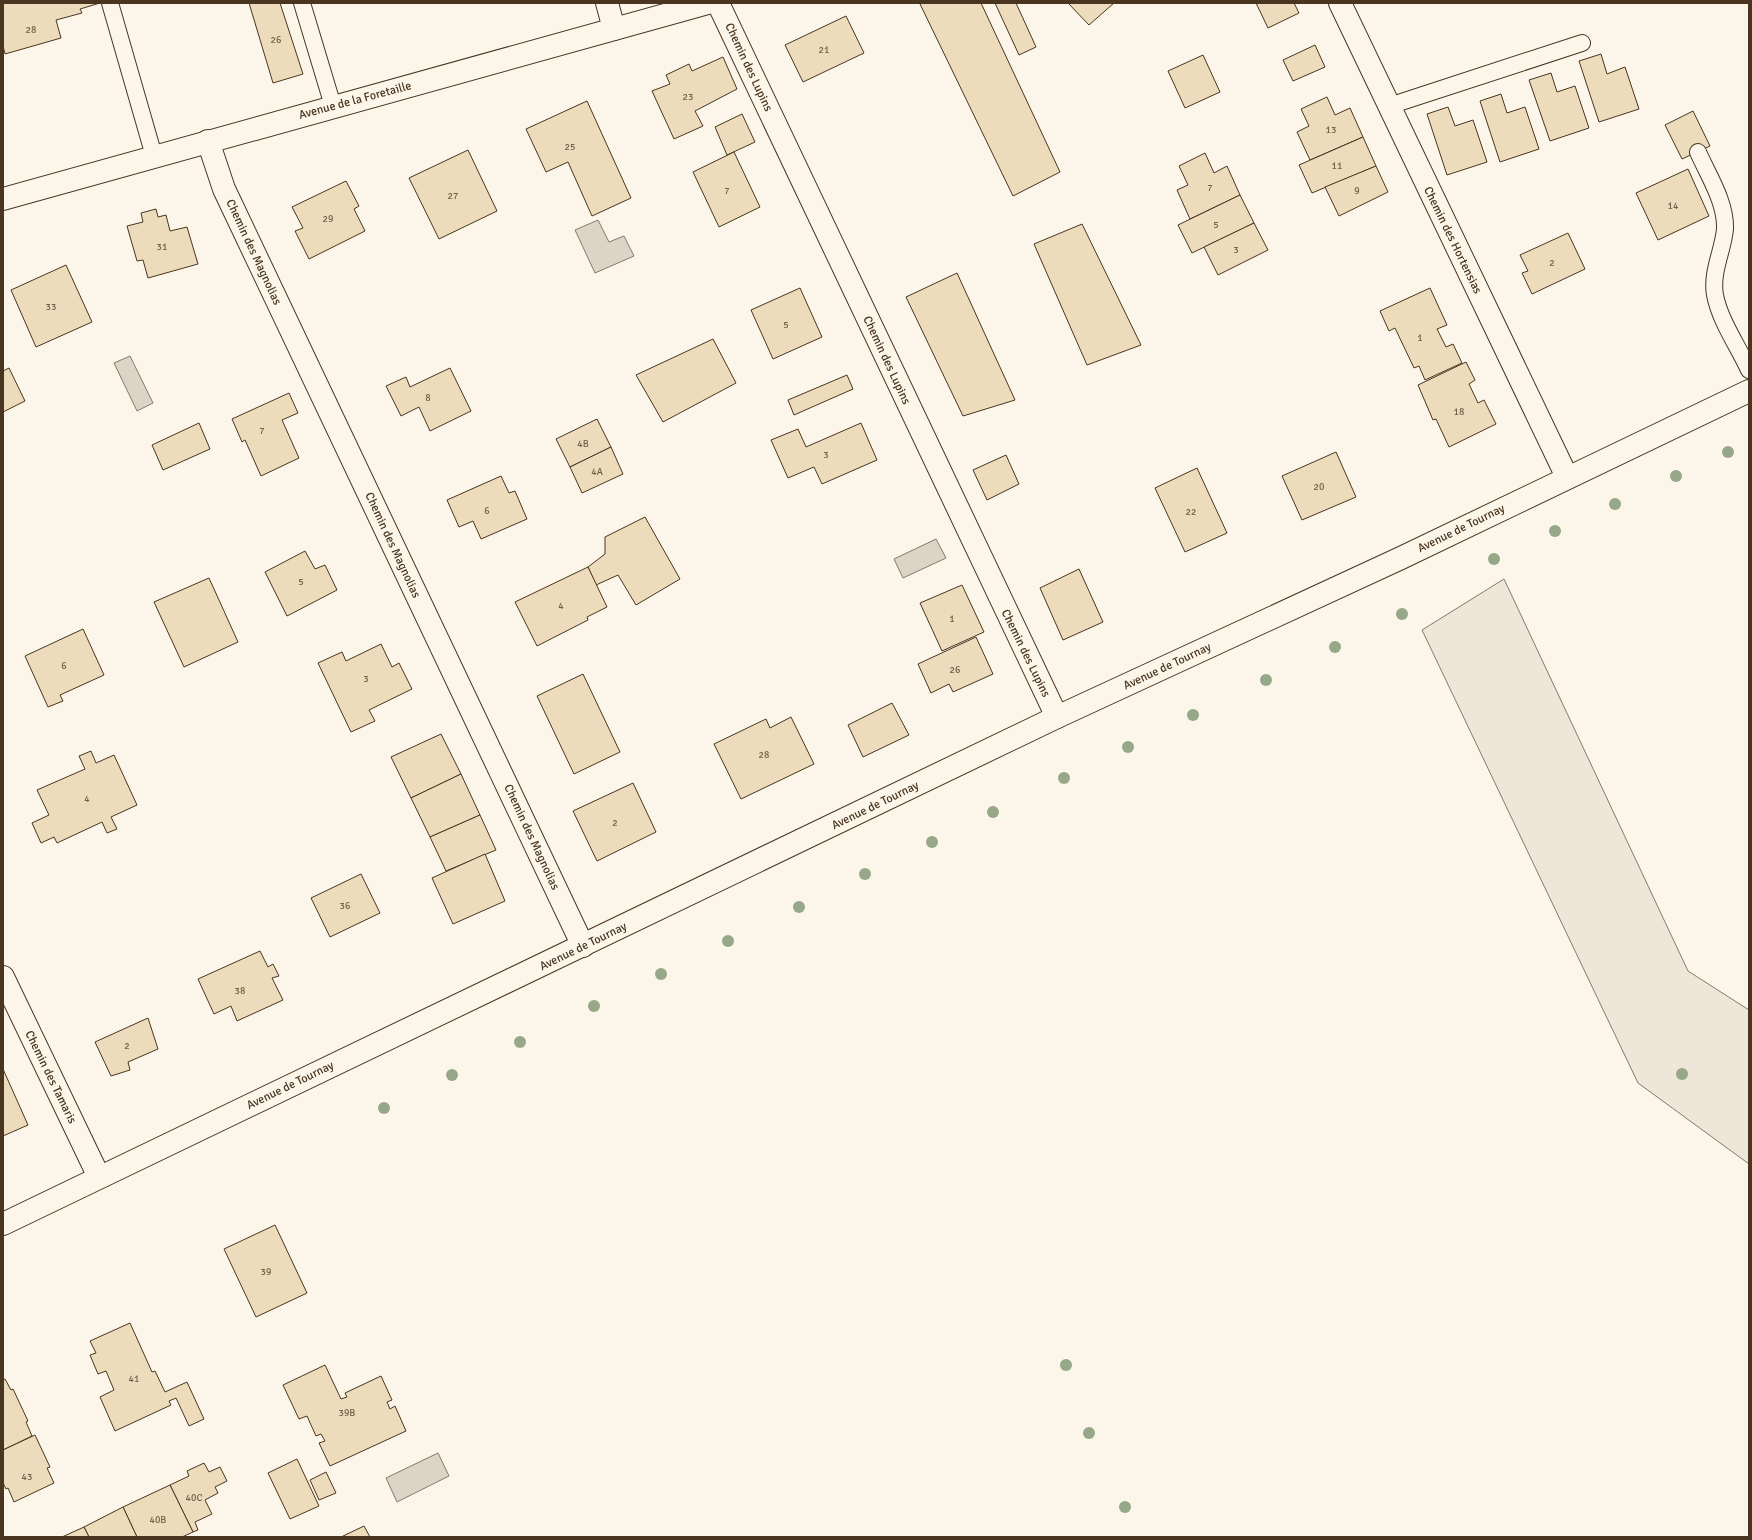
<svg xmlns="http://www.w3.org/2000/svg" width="1752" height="1540" font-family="Signika,sans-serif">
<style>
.green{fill:#ede6d9;stroke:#887966}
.water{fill:#dcd4c6;stroke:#887966}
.building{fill:#ecdcbc;stroke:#4a3520}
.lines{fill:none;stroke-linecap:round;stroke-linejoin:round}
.lane-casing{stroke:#4a3520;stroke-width:18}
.street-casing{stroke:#4a3520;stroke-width:24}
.secondary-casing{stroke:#4a3520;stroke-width:24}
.lane{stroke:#fbf6e9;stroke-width:16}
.street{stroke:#fbf6e9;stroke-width:22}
.secondary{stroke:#fbf6e9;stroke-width:22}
.tree{fill:#96a887}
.labels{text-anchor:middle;stroke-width:3;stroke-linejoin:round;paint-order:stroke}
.number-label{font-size:10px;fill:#725f47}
.street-label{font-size:12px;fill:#4a3520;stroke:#fbf6e9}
</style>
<rect width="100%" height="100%" fill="#fbf6e9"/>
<path class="green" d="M1504,579L1688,971L1749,1010V1164L1638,1083L1422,630Z"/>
<g class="water">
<path d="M598,220L609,242L624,236L634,256L595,273L575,230Z"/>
<path d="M130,356L153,403L137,411L114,363Z"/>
<path d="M936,539L946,558L903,578L894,559Z"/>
<path d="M438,1453L449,1476L397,1502L386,1478Z"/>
</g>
<g class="building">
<path d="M3,3H100L80,9L82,13L56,20L61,38L5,54L3,46Z"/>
<path d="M249,3H280L303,74L273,83Z"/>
<path d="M923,3H981L1060,172L1013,196L920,4Z"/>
<path d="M995,3H1016L1036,47L1019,55Z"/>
<path d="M1068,3H1114L1089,25Z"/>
<path d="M1256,3H1294L1299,13L1268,28Z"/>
<path d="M846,16L864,53L803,82L785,45Z"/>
<path d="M1315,45L1325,67L1293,81L1283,60Z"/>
<path d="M1601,54L1607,74L1625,67L1639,109L1599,122L1579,61Z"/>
<path d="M1203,55L1220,92L1185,108L1168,71Z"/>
<path d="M723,57L737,89L695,111L703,126L674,139L652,91L670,84L666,75L689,64L692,71Z"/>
<path d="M1551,73L1557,92L1575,86L1589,128L1550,141L1529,80Z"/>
<path d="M1501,94L1507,113L1525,107L1539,149L1500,162L1480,101Z"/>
<path d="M1327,97L1335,115L1350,108L1363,137L1310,160L1297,132L1309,126L1301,109Z"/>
<path d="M587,101L631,198L592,216L568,162L546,172L526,129Z"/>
<path d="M1448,107L1455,126L1473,120L1487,162L1447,175L1427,114Z"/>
<path d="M1693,111L1710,146L1682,159L1665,125Z"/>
<path d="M742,114L755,142L727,155L715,127Z"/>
<path d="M1363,137L1376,166L1312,193L1299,165Z"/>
<path d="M468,150L497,211L439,239L409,178Z"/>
<path d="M734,152L760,207L719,227L693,172Z"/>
<path d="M1205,153L1214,173L1227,166L1240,195L1190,219L1177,190L1188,185L1179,166Z"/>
<path d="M1376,166L1388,192L1339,216L1325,187Z"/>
<path d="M1688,169L1709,216L1658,240L1636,193Z"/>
<path d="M346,181L359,206L354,209L365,231L309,259L295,231L303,228L292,207Z"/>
<path d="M1240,195L1254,223L1192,253L1178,225Z"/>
<path d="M156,209L158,217L166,215L170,231L187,227L198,264L148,278L143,260L137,261L127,226L143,222L141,213Z"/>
<path d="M1254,223L1268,250L1218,275L1204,247Z"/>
<path d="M1082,224L1141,345L1087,365L1034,244Z"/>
<path d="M1568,233L1585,269L1532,294L1522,273L1528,271L1520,255Z"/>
<path d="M66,265L92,322L36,347L11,290Z"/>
<path d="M957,273L1015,400L963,416L906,297Z"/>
<path d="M800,288L822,337L773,359L751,310Z"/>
<path d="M1430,288L1447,325L1437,329L1446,347L1453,344L1462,363L1425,380L1419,366L1414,368L1395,328L1389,331L1380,311Z"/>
<path d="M713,339L736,383L663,422L636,375Z"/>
<path d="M1466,362L1475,380L1469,384L1478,403L1484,400L1496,424L1449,447L1436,419L1433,420L1418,385Z"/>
<path d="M9,368L25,401L3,412V371Z"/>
<path d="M450,368L471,411L430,431L419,407L401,416L386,386L406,377L410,387Z"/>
<path d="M847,375L853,389L794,415L788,400Z"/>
<path d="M289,393L298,413L282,420L299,458L261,476L245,440L242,442L232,419Z"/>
<path d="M597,419L611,447L570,467L556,439Z"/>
<path d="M199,423L210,449L163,470L152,445Z"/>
<path d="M861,423L877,460L822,484L814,467L788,478L771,440L798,429L806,447Z"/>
<path d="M611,447L623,474L582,493L570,467Z"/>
<path d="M1336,452L1356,497L1302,520L1282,476Z"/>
<path d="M1006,455L1019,484L987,500L973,470Z"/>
<path d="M1197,468L1227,533L1185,552L1155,488Z"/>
<path d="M501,476L509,493L515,491L527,519L481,539L473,521L459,527L447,500Z"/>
<path d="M645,517L680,579L636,605L618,575L596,585L588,567L605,554V537Z"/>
<path d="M305,551L315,569L325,565L337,590L287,616L265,572Z"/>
<path d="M588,567L607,607L587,617L588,620L537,646L515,602Z"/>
<path d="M1079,569L1103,622L1063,640L1040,588Z"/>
<path d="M209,578L238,642L184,667L154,602Z"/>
<path d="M962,585L984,632L942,651L920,603Z"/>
<path d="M83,629L104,675L60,695L63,701L48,707L25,656Z"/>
<path d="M976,637L993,674L953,692L949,684L931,693L918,664Z"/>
<path d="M381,644L392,667L399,663L412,689L369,710L375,721L351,732L318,663L342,652L346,661Z"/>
<path d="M583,674L620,752L574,774L537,696Z"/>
<path d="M892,703L909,735L863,757L848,725Z"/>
<path d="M791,717L814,764L741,799L714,744L766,719L770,728Z"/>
<path d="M441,734L461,774L411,798L391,757Z"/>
<path d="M91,751L96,763L114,755L137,805L111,817L117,829L107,833L102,822L57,843L54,837L41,843L32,823L49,815L37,790L85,769L79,756Z"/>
<path d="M461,774L480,815L430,837L411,798Z"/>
<path d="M633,783L656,832L597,861L573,811Z"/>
<path d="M480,815L496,850L446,871L430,837Z"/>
<path d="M485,854L505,901L453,924L432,878Z"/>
<path d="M361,874L380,913L330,937L311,898Z"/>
<path d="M260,951L268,967L273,964L279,976L272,978L283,1000L237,1021L231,1006L214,1014L198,979Z"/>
<path d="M148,1018L158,1049L128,1062L130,1070L111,1076L95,1042Z"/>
<path d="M3,1069L28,1125L3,1136Z"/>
<path d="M275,1225L307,1293L256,1317L224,1249Z"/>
<path d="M130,1323L152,1372L155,1371L165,1392L187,1382L204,1419L189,1426L176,1398L169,1401L171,1405L115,1431L100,1397L114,1390L106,1371L98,1374L90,1355L96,1353L90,1341Z"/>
<path d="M325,1365L341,1399L347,1397L345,1393L381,1376L392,1400L387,1402L390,1409L395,1406L406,1431L330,1466L319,1443L325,1441L321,1434L316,1436L307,1416L299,1419L283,1385Z"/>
<path d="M5,1379L11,1390L13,1389L28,1421L26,1422L32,1436L3,1450V1380Z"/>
<path d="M35,1435L50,1467L47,1468L54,1483L14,1502L8,1488L6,1489L3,1483V1450Z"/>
<path d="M297,1459L319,1506L290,1519L268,1473Z"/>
<path d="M204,1463L209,1472L220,1467L227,1481L215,1487L218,1493L205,1500L212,1514L195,1522L198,1530L193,1532L170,1485L189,1476L187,1471Z"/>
<path d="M326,1472L336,1493L319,1500L310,1480Z"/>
<path d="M170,1485L193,1532L182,1537H137L123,1507Z"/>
<path d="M123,1507L137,1537H89L84,1527Z"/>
<path d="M364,1526L370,1537H341Z"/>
<path d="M84,1527L89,1537H62Z"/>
</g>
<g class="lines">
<g class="lane-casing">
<g id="lane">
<path d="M110,3L154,156"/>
<path d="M302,3L333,106"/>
<path d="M1389,106L1582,43"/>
<path d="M1698,152C1708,175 1726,202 1725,229C1723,251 1711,272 1715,295C1720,321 1738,346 1749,370"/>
</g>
</g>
<g class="street-casing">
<g id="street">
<path d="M607,3L614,29"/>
<path d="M718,3L1057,717"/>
<path d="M1340,3L1567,477"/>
<path d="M208,141L224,189L583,946"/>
<path d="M3,977L99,1177"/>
<path d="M3,1224L1057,717L1401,558L1749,391"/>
</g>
</g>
<g class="secondary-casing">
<path id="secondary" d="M3,199L708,3"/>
</g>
<use href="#lane" class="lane"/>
<use href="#street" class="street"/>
<use href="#secondary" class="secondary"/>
</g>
<g class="tree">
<circle cx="1728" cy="452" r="6"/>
<circle cx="1676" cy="476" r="6"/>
<circle cx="1615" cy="504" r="6"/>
<circle cx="1555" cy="531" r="6"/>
<circle cx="1494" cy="559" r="6"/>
<circle cx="1402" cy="614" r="6"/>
<circle cx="1335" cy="647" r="6"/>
<circle cx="1266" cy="680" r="6"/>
<circle cx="1193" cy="715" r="6"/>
<circle cx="1128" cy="747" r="6"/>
<circle cx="1064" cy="778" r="6"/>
<circle cx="993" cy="812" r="6"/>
<circle cx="932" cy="842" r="6"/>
<circle cx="865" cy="874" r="6"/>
<circle cx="799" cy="907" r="6"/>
<circle cx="728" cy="941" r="6"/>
<circle cx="661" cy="974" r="6"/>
<circle cx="594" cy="1006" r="6"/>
<circle cx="520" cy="1042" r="6"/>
<circle cx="1682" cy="1074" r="6"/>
<circle cx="452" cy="1075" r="6"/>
<circle cx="384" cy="1108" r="6"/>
<circle cx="1066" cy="1365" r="6"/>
<circle cx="1089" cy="1433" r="6"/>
<circle cx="1125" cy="1507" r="6"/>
</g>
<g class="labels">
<g class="number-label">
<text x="31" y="33">28</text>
<text x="276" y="43">26</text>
<text x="824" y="53">21</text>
<text x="688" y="100">23</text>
<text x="1331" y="133">13</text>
<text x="570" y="150">25</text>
<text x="1337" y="169">11</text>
<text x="1210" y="191">7</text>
<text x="727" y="194">7</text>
<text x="1357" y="194">9</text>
<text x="453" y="199">27</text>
<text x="1673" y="209">14</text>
<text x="328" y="222">29</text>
<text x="1216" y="228">5</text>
<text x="162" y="250">31</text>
<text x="1236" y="253">3</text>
<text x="1552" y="266">2</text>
<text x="51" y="310">33</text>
<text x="786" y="328">5</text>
<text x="1420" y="341">1</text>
<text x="428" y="401">8</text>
<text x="1459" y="415">18</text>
<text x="262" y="434">7</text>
<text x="583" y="447">4B</text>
<text x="826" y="458">3</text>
<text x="597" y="475">4A</text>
<text x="1319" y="490">20</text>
<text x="487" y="514">6</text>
<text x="1191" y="515">22</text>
<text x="301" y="585">5</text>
<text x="561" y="609">4</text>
<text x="952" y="622">1</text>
<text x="64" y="669">6</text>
<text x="955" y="673">26</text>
<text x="366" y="682">3</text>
<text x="764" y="758">28</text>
<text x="87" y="802">4</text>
<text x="615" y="826">2</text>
<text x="345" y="909">36</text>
<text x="240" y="994">38</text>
<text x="127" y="1049">2</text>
<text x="266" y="1275">39</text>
<text x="134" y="1382">41</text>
<text x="347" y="1416">39B</text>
<text x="27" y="1480">43</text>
<text x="194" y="1501">40C</text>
<text x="158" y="1523">40B</text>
</g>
<g class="street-label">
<text transform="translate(749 67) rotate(65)" y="4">Chemin des Lupins</text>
<text transform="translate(355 100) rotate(-15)" y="4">Avenue de la Foretaille</text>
<text transform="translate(1453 240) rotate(64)" y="4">Chemin des Hortensias</text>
<text transform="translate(254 252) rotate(65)" y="4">Chemin des Magnolias</text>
<text transform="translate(887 360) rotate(65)" y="4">Chemin des Lupins</text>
<text transform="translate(1461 528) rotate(-26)" y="4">Avenue de Tournay</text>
<text transform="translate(393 545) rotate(65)" y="4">Chemin des Magnolias</text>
<text transform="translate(1026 653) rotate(64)" y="4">Chemin des Lupins</text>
<text transform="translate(1167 666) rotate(-25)" y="4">Avenue de Tournay</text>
<text transform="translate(875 805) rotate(-26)" y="4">Avenue de Tournay</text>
<text transform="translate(532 837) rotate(65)" y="4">Chemin des Magnolias</text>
<text transform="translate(583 946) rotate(-26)" y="4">Avenue de Tournay</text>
<text transform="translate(51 1077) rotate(64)" y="4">Chemin des Tamaris</text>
<text transform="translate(290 1085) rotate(-26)" y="4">Avenue de Tournay</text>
</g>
</g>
<rect width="1752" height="1540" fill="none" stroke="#4a3520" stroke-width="8"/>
</svg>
